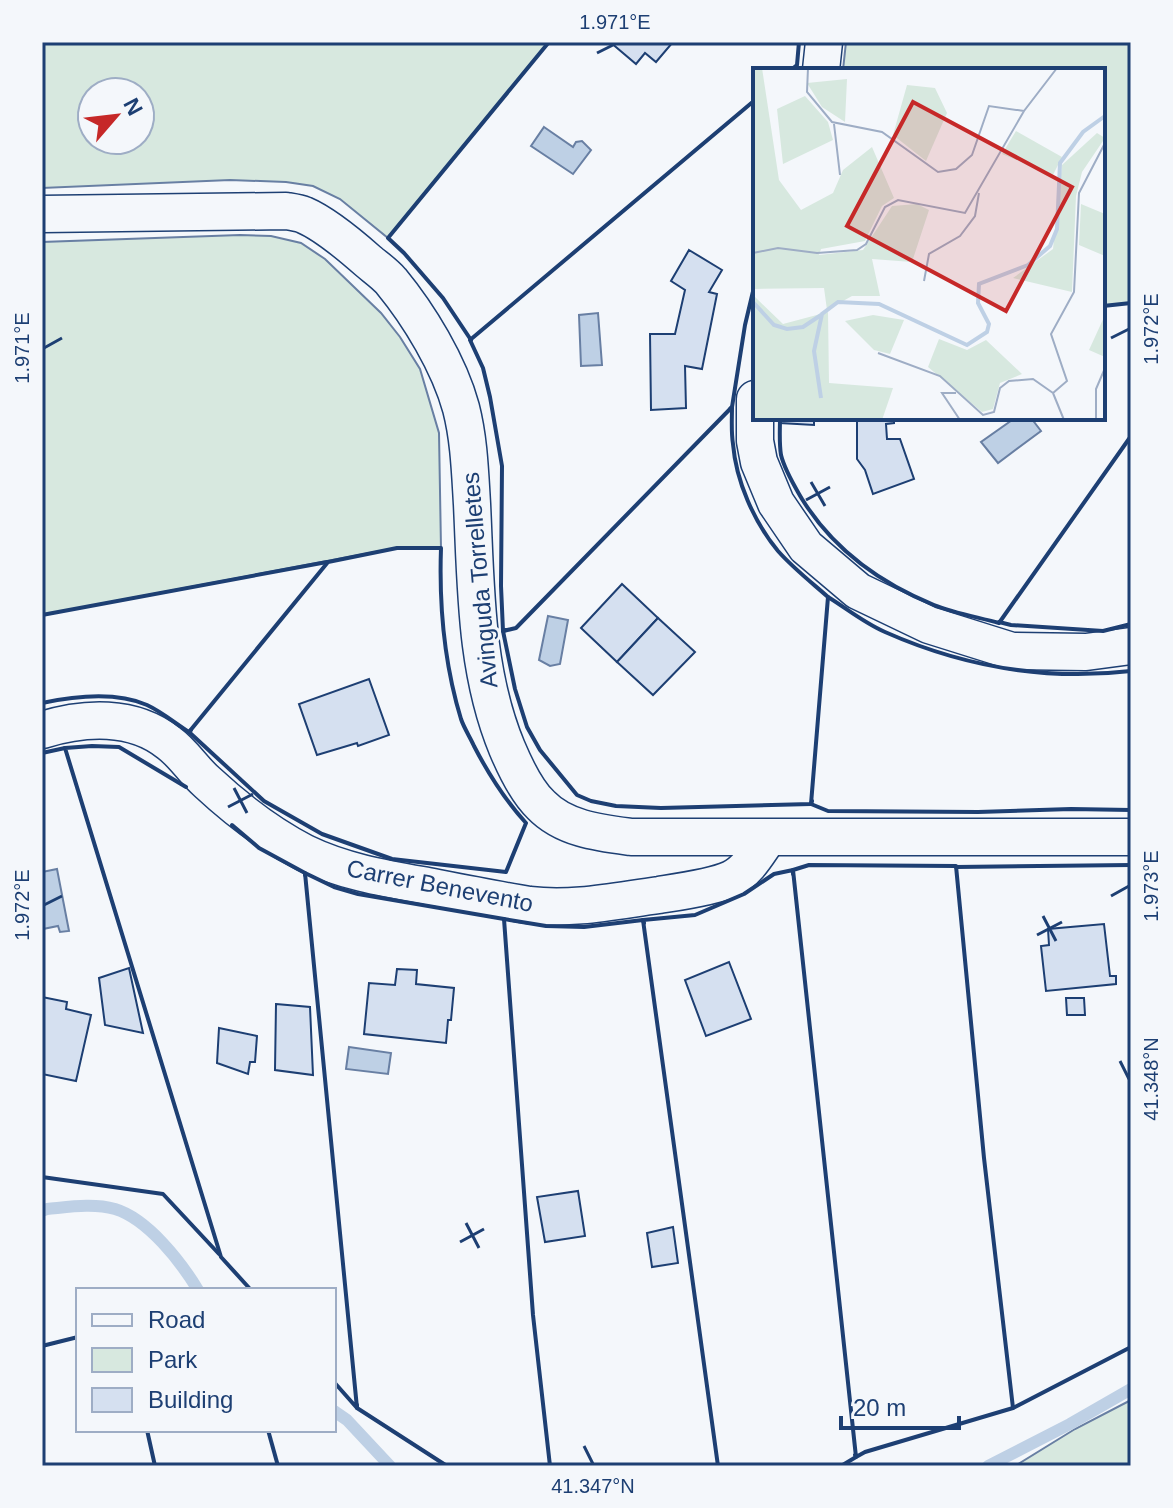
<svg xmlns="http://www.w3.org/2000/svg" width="1173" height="1508" font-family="Helvetica,sans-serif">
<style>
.green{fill:#d7e8df;stroke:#687fa3;stroke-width:2;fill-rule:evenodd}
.water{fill:#bed0e5;stroke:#687fa3;stroke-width:2}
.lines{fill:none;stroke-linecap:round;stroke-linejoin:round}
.stream{stroke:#bed0e5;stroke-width:12}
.building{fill:#d5e0f0;stroke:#1d3f73;stroke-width:2}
.street-casing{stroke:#1d3f73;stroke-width:39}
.street{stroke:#f4f7fb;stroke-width:36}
.wall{stroke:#1d3f73;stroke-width:4}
.ticks{fill:none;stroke:#1d3f73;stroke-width:3}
.labels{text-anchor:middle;stroke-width:6;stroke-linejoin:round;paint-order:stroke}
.street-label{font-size:24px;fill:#1d3f73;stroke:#f4f7fb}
.inset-river{fill:none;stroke:#bed0e5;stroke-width:4}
.inset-road{fill:none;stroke:#9eadc5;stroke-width:2}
.view{fill:#c62828;fill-opacity:0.15;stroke:#c62828;stroke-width:4}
.inset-edge{fill:none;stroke:#1d3f73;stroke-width:4}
.neatline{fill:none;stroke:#1d3f73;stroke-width:3}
.ticks-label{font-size:20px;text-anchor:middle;fill:#1d3f73}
</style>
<rect width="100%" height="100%" fill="#f4f7fb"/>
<g class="green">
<path d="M42,42H549L388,238L340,199L313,186L286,182L230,180L42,188ZM140,92V140H92V92Z"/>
<path d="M846,42H1131V303L1103,306V70H843Z"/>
<path d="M240,235L271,236L301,243L325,259L381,313L400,337L420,369L439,433L441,548H396L42,615V242Z"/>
<path d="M1131,1400V1466H1015L1075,1429Z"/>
</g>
<g class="water">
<path d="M544,127L573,147L576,142L582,141L591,150L573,174L531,146Z"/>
<path d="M598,313L602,365L581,366L579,315Z"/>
<path d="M1015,418H1031L1041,431L998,463L981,442Z"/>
<path d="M548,616L568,620L560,664L550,666L539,660Z"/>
<path d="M57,869L69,931L60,932L58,926L43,929L42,922V872Z"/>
<path d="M349,1047L391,1053L388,1074L346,1069Z"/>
</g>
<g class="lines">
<g class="stream">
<path d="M42,1211L47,1209C69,1207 93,1203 115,1209C148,1219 181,1262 198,1290"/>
<path d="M334,1411L347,1420L390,1466"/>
<path d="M988,1466L1070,1424L1131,1389"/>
</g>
</g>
<g class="building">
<path d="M610,42H673L656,62L645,53L636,64Z"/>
<path d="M689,250L722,270L709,292L717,294L702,369L685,366L686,408L651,410L650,334H675L685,290L671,281Z"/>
<path d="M780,418H814V425L780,423Z"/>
<path d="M857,418H894V423L886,424L887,439H900L914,479L873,494L865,470L857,459Z"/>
<path d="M622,584L658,618L617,662L581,628Z"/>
<path d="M658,618L695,652L653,695L617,662Z"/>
<path d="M369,679L389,735L358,746L357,743L317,755L299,704Z"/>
<path d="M1104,924L1110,976H1116V984L1046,991L1041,946L1049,945L1048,929Z"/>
<path d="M729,962L751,1019L706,1036L685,980Z"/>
<path d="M129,968L143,1033L105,1025L99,978Z"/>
<path d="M397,969L417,970L416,984L454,988L451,1020H448L446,1043L364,1034L369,983L395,985Z"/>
<path d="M42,997L67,1002L66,1009L91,1015L76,1081L42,1074Z"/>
<path d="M1066,998H1084L1085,1015H1067Z"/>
<path d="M276,1004L310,1007L313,1075L275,1070Z"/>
<path d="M219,1028L257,1036L255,1062H250L248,1074L217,1063Z"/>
<path d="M578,1191L585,1236L545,1242L537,1197Z"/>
<path d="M673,1227L678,1263L652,1267L647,1233Z"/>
</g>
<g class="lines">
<g class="street-casing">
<g id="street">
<path d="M821,70L824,42"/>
<path d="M42,214L286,211C292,212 299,213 304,215C325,224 351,246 368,261C375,267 384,273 391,281C419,315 449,364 461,408C469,439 470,471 472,504C476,586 475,671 507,748C515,767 526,791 541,805C564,829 600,833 631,837H1131"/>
<path d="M755,399V441L759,462L776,503L806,547L858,591L929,625L1012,651L1086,652L1131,646"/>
<path d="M42,730C84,717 133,714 169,743C184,754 193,770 207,782C236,809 270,835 305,853C342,871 382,878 422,885C458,892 493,899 529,905C575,910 614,901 659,895C678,892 714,887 731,879C748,871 758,852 768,838"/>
</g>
</g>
<use href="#street" class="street"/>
<g class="wall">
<path d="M791,70L797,65L799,42"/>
<path d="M1103,306L1131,303"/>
<path d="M471,340L443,298L404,253L388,238L549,42"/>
<path d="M732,407C732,419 731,432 733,444C736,481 754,522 778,551C793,568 811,582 828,597L811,804L661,808L616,806L591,801L577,795L540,750L527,727L515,689L503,631L516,628Z"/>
<path d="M730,409L732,407L745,325L755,283"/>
<path d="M780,418C780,430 779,443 781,455C785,471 794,485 802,499C833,549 880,583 934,605C954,613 977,617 999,623L1131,436"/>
<path d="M397,548H441C439,605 444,663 461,719C464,728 470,737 474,746C489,775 504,799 526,823L506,872L392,859L322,834L264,801L189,732L328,562Z"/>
<path d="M828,597C846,608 864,623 885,632C964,667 1045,681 1131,671"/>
<path d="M42,615L327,562"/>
<path d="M999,622L1011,625L1103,631L1131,624"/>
<path d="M506,630L503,631L501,586L502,466L490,397L483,368L470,340L755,100"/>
<path d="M42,703C75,696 115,691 147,705C162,712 175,723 189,732L191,730"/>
<path d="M42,753L65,748"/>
<path d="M186,787L119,747L92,746L65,748L221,1257L251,1290"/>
<path d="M812,801L811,804L828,811L978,812L1071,809L1131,810"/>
<path d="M232,825L259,848L305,873L357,1408L334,1382"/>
<path d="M809,865L956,866L984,1158L1013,1408L865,1452L856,1457L793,870Z"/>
<path d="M956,867L1131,865"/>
<path d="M305,875V873L334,887L358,894L504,919L533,1315L550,1466"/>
<path d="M504,919L546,926L584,927L643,920L644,923"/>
<path d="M42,1177L163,1194L219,1254"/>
<path d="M42,1346L78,1337"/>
<path d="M357,1405V1408L447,1466"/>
<path d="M1013,1408L1131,1347"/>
<path d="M147,1430L155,1466"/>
<path d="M268,1430L278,1466"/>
<path d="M718,1466L643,920L695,915L744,894L774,874L793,870V874"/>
<path d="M841,1466L856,1457L855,1455"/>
</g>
</g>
<path class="ticks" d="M597,53L615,44M1111,338L1129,329M44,348L62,338M811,482L825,506M806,500L830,487M234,788L247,813M228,807L253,794M1111,896L1129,886M44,905L62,896M1043,916L1056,941M1037,935L1062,922M1120,1061L1129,1079M466,1223L479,1248M460,1242L484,1229M584,1446L593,1464"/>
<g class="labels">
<g class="street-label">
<text transform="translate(480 580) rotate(-95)" y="8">Avinguda Torrelletes</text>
<text transform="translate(440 886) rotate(11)" y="8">Carrer Benevento</text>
</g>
</g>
<g transform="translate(753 68)">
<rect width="352" height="352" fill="#f4f7fb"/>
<path d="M0,0H9L26,112L48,142L80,125L90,102L119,79L141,130L129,138L112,173L68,181L66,187L110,182L139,138L164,136L176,142L159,194L119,191L127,228H99L74,242L71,220L0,221ZM94,11L92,54L69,39L54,15ZM154,17L182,20L194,45L173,93L140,67ZM52,28L75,54L80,72L30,96L24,41ZM263,63L309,89L300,107L249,86ZM344,65L352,70L329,104L323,128L319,224L260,210L300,181L309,97ZM328,136L352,146V188L326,177ZM0,227L30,256L75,244L76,315L140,320L129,352H0ZM120,247L151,252L137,286L121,282L92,253ZM352,247V289L336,282ZM186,271L214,282L233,272L269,306L247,315L240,341L229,344L175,299Z" fill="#d7e8df"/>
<path class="inset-river" d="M0,234L21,257L34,261L50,259L68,247M68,330L61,283L69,246L85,234L126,236L214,277L234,264L236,256L225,235L226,216L275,197L297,178L304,161L307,95L330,64L352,48"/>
<path class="inset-road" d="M55,0L54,24L79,54L129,64L185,104L203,101L219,87L236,38L271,43M81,56L87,107M0,185L25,180L64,185L104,182L113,176L132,139L145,132L212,145L271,43L304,0M171,213L176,186L207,168L222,148L226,125M125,285L187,308L230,347L241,344L247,320L256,313L280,311L300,325M203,325H189L207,352M300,325L314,313L298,266L321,224L326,125L352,75M300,325L311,352M343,352V321L352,300"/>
<path class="view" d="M160,34L319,119L253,243L94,158Z"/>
<rect width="352" height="352" class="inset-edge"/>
</g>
<rect width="1173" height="1508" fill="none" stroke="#f4f7fb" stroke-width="88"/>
<rect x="76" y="1288" width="260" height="144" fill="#f4f7fb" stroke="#9eadc5" stroke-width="2"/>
<rect x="92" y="1314" width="40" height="12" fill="#f4f7fb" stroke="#9eadc5" stroke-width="2"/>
<text x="148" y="1328" font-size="24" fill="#1d3f73">Road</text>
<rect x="92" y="1348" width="40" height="24" fill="#d7e8df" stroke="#9eadc5" stroke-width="2"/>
<text x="148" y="1368" font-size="24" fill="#1d3f73">Park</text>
<rect x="92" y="1388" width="40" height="24" fill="#d5e0f0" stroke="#9eadc5" stroke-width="2"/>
<text x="148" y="1408" font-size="24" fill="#1d3f73">Building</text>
<g transform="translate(116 116) rotate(62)"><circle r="38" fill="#f4f7fb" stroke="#9eadc5" stroke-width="2"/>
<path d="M0-6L14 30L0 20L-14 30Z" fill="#c62828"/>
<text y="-12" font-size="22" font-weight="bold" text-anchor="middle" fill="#1d3f73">N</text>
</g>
<path d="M841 1416v12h118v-12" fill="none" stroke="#1d3f73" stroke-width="4"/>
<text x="853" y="1416" font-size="24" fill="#1d3f73" stroke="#f4f7fb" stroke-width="6" paint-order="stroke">20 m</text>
<rect x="44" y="44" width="1085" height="1420" class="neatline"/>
<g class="ticks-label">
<text x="615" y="29">1.971°E</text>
<text transform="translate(1151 329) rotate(-90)" y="7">1.972°E</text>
<text transform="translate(22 348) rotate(-90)" y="7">1.971°E</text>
<text transform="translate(1151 886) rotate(-90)" y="7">1.973°E</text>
<text transform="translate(22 905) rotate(-90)" y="7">1.972°E</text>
<text transform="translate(1151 1079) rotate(-90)" y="7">41.348°N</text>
<text x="593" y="1493">41.347°N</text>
</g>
</svg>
